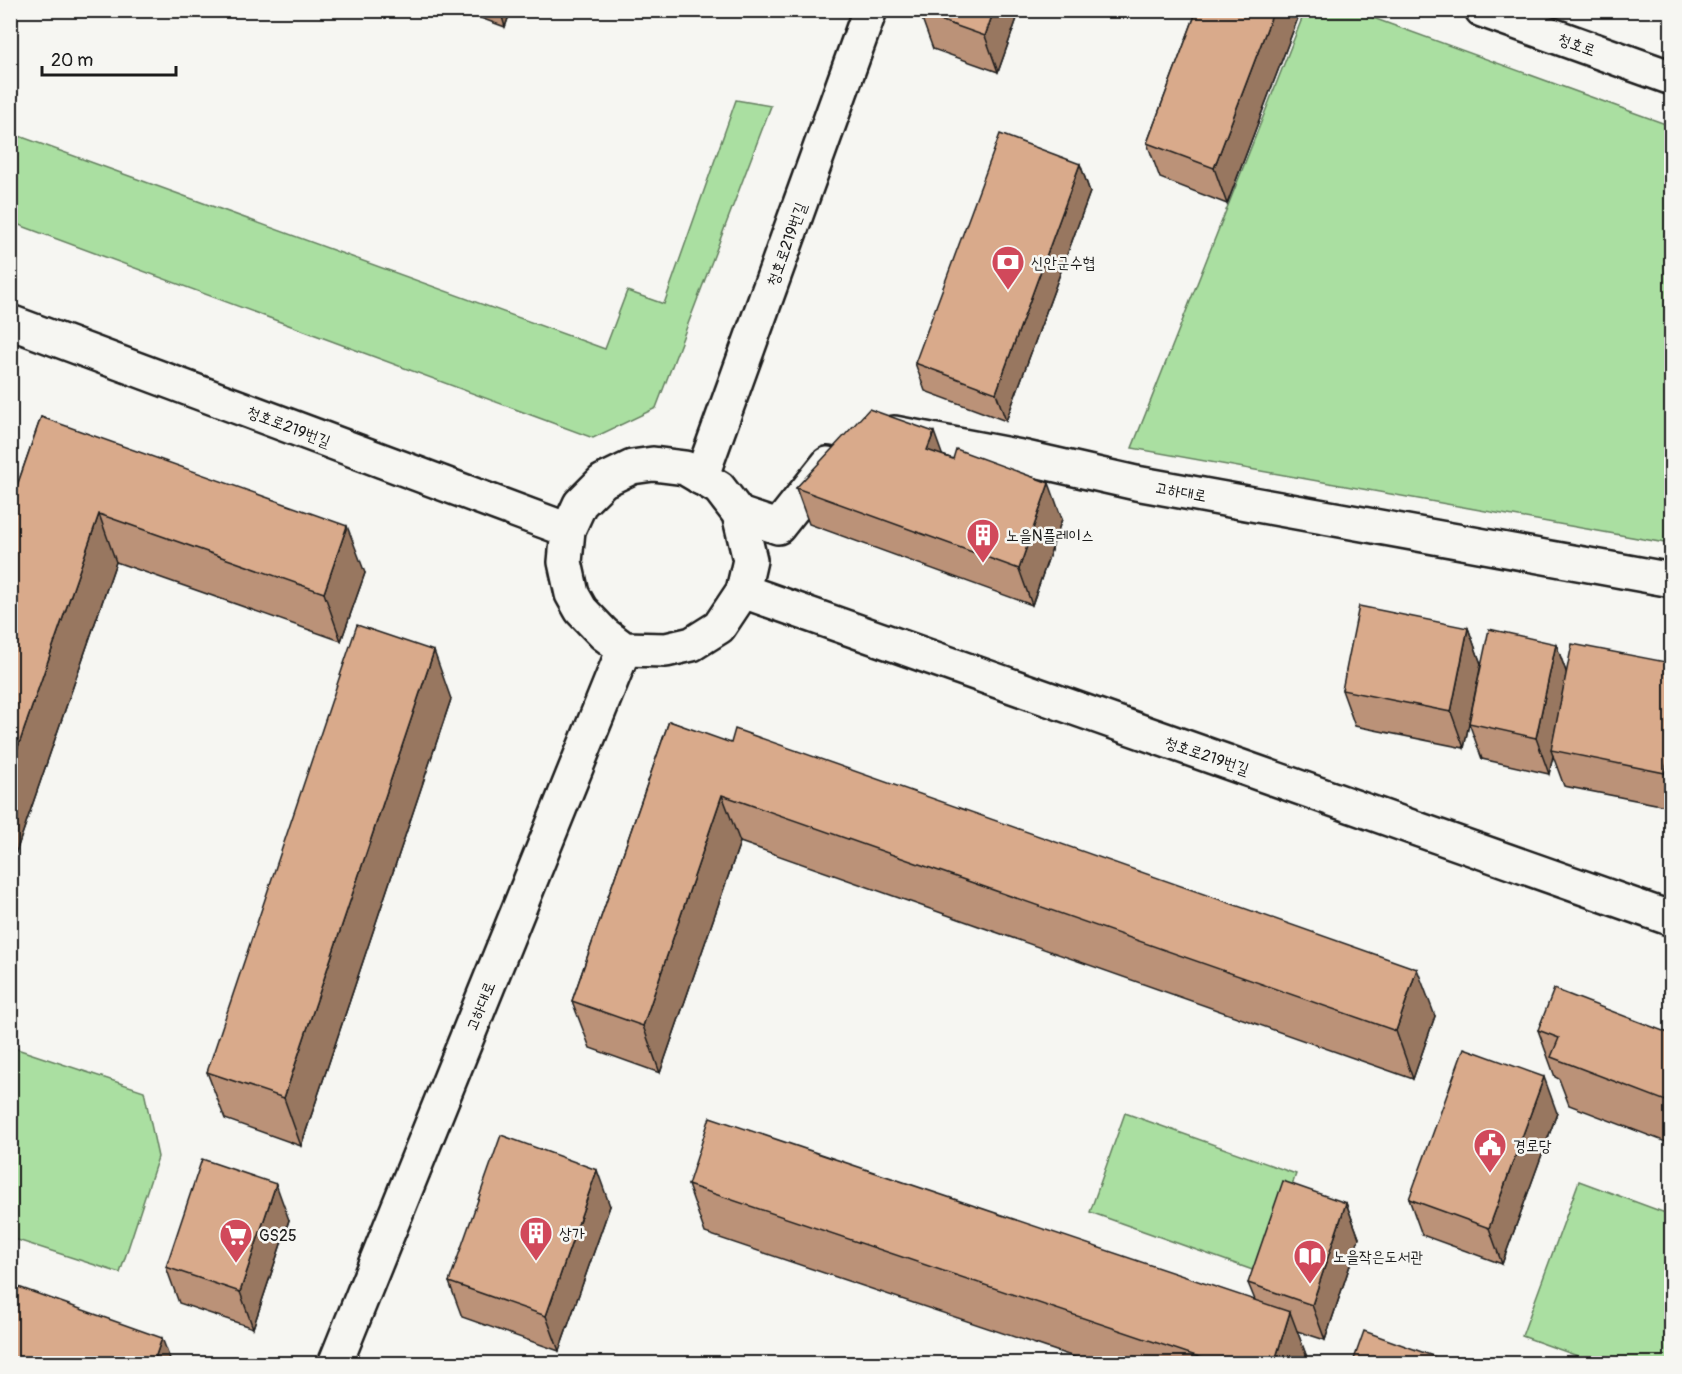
<svg xmlns="http://www.w3.org/2000/svg" width="1682" height="1374" font-family="Pangolin,'Poor Story',sans-serif">
<style>
.green{fill:#aadfa1;stroke:#637e5e;stroke-width:1.5}
.lines{fill:none;stroke-linecap:round;stroke-linejoin:round}
.minor-casing{stroke:#1c1c1c;stroke-width:38}
.minor{stroke:#f6f6f2;stroke-width:33}
.wall{fill:#bb9278;stroke:#1c1c1c;stroke-width:1.5}
.shaded-wall{fill:#987761;stroke:#1c1c1c;stroke-width:1.5}
.building{fill:#d9aa8b;stroke:#1c1c1c;stroke-width:1.5}
.labels{text-anchor:middle;stroke-width:5;stroke-linejoin:round;paint-order:stroke}
.street-label{font-size:16px;fill:#1c1c1c;stroke:#f6f6f2}
.poi-label{font-size:16px;fill:#1c1c1c;stroke:#f6f6f2;text-anchor:start}
</style>
<rect width="100%" height="100%" fill="#f6f6f2"/>
<filter id="ink" filterUnits="userSpaceOnUse"><feTurbulence type="fractalNoise" baseFrequency=".0167" numOctaves="2"/><feDisplacementMap in="SourceGraphic" scale="12" xChannelSelector="R" yChannelSelector="G"/><feConvolveMatrix kernelMatrix="1 2 1 2 8 2 1 2 1" color-interpolation-filters="sRGB"/></filter>
<g filter="url(#ink)">
<g class="green">
<path d="M1305,11H1354L1671,126V544L1132,448Z"/>
<path d="M736,100L771,106L656,408L593,438L11,222V133L605,349L627,291L664,304Z"/>
<path d="M11,1047L144,1091L158,1157L120,1273L11,1238Z"/>
<path d="M1125,1113L1296,1174L1261,1273L1090,1212Z"/>
<path d="M1579,1181L1671,1215V1363H1597L1522,1336Z"/>
</g>
<g class="lines">
<g class="minor-casing">
<g id="minor">
<path d="M1482,10L1672,78"/>
<path d="M10,322L568,530"/>
<path d="M894,433L1026,458L1136,483L1672,580"/>
<path d="M653,464L685,468L719,488L739,514L750,560L743,591L719,627L692,644L666,650L624,649L604,634L581,610L572,594L565,562L568,530L580,504L603,481L632,467Z"/>
<path d="M701,478L870,10"/>
<path d="M739,514L778,527L828,464"/>
<path d="M743,591L1672,919"/>
<path d="M335,1364L624,649"/>
</g>
</g>
<use href="#minor" class="minor"/>
</g>
<g class="wall">
<path d="M459,10H511L505,27Z"/>
<path d="M1020,10L998,72L933,49L920,13Z"/>
<path d="M1197,10H1301L1227,204L1160,178L1147,143Z"/>
<path d="M1080,164L1090,192L1006,421L925,391L915,363Z"/>
<path d="M41,417L365,573L341,641L116,562L15,855L10,853V506Z"/>
<path d="M942,455L953,459L1062,519L1032,605L809,524L796,488Z"/>
<path d="M1468,628L1481,664L1464,748L1355,726L1342,690Z"/>
<path d="M1556,644L1566,672L1671,663V807L1564,786L1553,756L1549,774L1482,759L1469,723Z"/>
<path d="M451,699L301,1146L225,1119L207,1072Z"/>
<path d="M669,721L1435,1016L1413,1079L740,842L660,1073L590,1048L572,1001Z"/>
<path d="M1538,1030L1671,1034V1144L1569,1105L1559,1079L1555,1077Z"/>
<path d="M1557,1113L1502,1264L1422,1235L1409,1199Z"/>
<path d="M688,1185L1255,1300L1248,1283L1346,1203L1359,1238L1325,1340L1297,1331L1308,1360L1306,1364H1095L705,1233Z"/>
<path d="M610,1206L559,1351L462,1317L449,1282Z"/>
<path d="M289,1220L253,1328L179,1303L166,1267Z"/>
</g>
<g class="shaded-wall">
<path d="M500,10H511L505,27Z"/>
<path d="M994,10H1020L998,72L985,36Z"/>
<path d="M1274,10H1301L1227,204L1214,168Z"/>
<path d="M1080,164L1090,192L1006,421L996,393Z"/>
<path d="M934,432L947,468L927,450Z"/>
<path d="M1049,483L1062,519L1032,605L1019,569Z"/>
<path d="M99,514L116,562L15,855L10,842V770Z"/>
<path d="M347,526L365,573L341,641L324,593Z"/>
<path d="M1468,628L1481,664L1464,748L1451,712Z"/>
<path d="M1556,644L1569,680L1551,750L1553,756L1549,774L1536,738Z"/>
<path d="M434,651L451,699L301,1146L284,1098Z"/>
<path d="M1671,740V790L1665,773Z"/>
<path d="M722,795L740,842L660,1073L643,1026Z"/>
<path d="M1417,969L1435,1016L1413,1079L1396,1031Z"/>
<path d="M1544,1077L1557,1113L1502,1264L1489,1228Z"/>
<path d="M597,1170L610,1206L559,1351L546,1316Z"/>
<path d="M276,1184L289,1220L253,1328L240,1292Z"/>
<path d="M1346,1203L1359,1238L1325,1340L1312,1305Z"/>
<path d="M1290,1312L1308,1360L1306,1364H1274Z"/>
<path d="M162,1338L172,1364H153Z"/>
</g>
<g class="building">
<path d="M921,10H994L985,36L920,13Z"/>
<path d="M1197,10H1274L1214,168L1147,143Z"/>
<path d="M1000,134L1080,164L996,393L915,363Z"/>
<path d="M869,409L934,432L927,450L953,459L956,449L1049,483L1019,569L796,488Z"/>
<path d="M41,417L347,526L324,593L99,514L10,770V506Z"/>
<path d="M1359,606L1468,628L1451,712L1342,690Z"/>
<path d="M357,625L434,651L284,1098L207,1072Z"/>
<path d="M1489,629L1556,644L1536,738L1469,723Z"/>
<path d="M1572,644L1671,663V740L1665,773L1551,750Z"/>
<path d="M669,721L731,743L735,729L1417,969L1396,1031L722,795L643,1026L572,1001Z"/>
<path d="M1554,989L1671,1034V1103L1551,1057L1559,1038L1538,1030Z"/>
<path d="M1464,1048L1544,1077L1489,1228L1409,1199Z"/>
<path d="M710,1117L1290,1312L1274,1364H1204L1205,1359L688,1185Z"/>
<path d="M501,1135L597,1170L546,1316L449,1282Z"/>
<path d="M202,1159L276,1184L240,1292L166,1267Z"/>
<path d="M1283,1181L1346,1203L1312,1305L1248,1283Z"/>
<path d="M10,1284L162,1338L153,1364H10Z"/>
<path d="M1364,1331L1455,1364H1358L1353,1362Z"/>
</g>
</g>
<defs>
<g id="bank-pin" transform="scale(1.725)"><path d="M0 17L-7.5 6A9.5 9.5 0 1 1 7.5 6Z" fill="#d1495b" stroke="#f6f6f2"/><path d="M-6-4H6V4H-6ZM0-2.3a2.3 2.3 0 1 0 0 4.6a2.3 2.3 0 1 0 0-4.6Z" fill="#fff"/></g>
<g id="building-pin" transform="scale(1.725)"><path d="M0 17L-7.5 6A9.5 9.5 0 1 1 7.5 6Z" fill="#d1495b" stroke="#f6f6f2"/><path d="M-4-6H4V6H1V3H-1V6H-4ZM-2.5-4.3h1.7v1.8h-1.7ZM.8-4.3h1.7v1.8H.8ZM-2.5-1h1.7V.8h-1.7ZM.8-1h1.7V.8H.8Z" fill="#fff"/></g>
<g id="civic-pin" transform="scale(1.725)"><path d="M0 17L-7.5 6A9.5 9.5 0 1 1 7.5 6Z" fill="#d1495b" stroke="#f6f6f2"/><path d="M-.6-6.5H3V-4.5H.6V-3L4-1V1h2V6H-6V1h2V-1L-.6-3ZM-1.2 2.5V6h2.4V2.5Z" fill="#fff"/></g>
<g id="supermarket-pin" transform="scale(1.725)"><path d="M0 17L-7.5 6A9.5 9.5 0 1 1 7.5 6Z" fill="#d1495b" stroke="#f6f6f2"/><path d="M-6-5.5h2.5l.6 2H6L4.5 2H-2.5L-4.4-4H-6ZM-1.5 3.2a1.3 1.3 0 1 0 .1 0ZM3 3.2a1.3 1.3 0 1 0 .1 0Z" fill="#fff"/></g>
<g id="library-pin" transform="scale(1.725)"><path d="M0 17L-7.5 6A9.5 9.5 0 1 1 7.5 6Z" fill="#d1495b" stroke="#f6f6f2"/><path d="M-6-4Q-3-5.5-.7-3.5V5Q-3 3-6 4ZM6-4Q3-5.5 .7-3.5V5Q3 3 6 4Z" fill="#fff"/></g>
</defs>
<g fill-rule="evenodd">
<use href="#bank-pin" x="1008" y="262"/>
<use href="#building-pin" x="983" y="535"/>
<use href="#civic-pin" x="1490" y="1145"/>
<use href="#building-pin" x="536" y="1233"/>
<use href="#supermarket-pin" x="236" y="1235"/>
<use href="#library-pin" x="1310" y="1256"/>
</g>
<g class="labels">
<g class="street-label">
<text transform="translate(1577 44) rotate(20)" y="6">청호로</text>
<text transform="translate(786 244) rotate(-70)" y="6">청호로219번길</text>
<text transform="translate(289 426) rotate(21)" y="6">청호로219번길</text>
<text transform="translate(1181 491) rotate(10)" y="6">고하대로</text>
<text transform="translate(1207 755) rotate(19)" y="6">청호로219번길</text>
<text transform="translate(480 1006) rotate(-68)" y="6">고하대로</text>
</g>
<g class="poi-label">
<text x="1031" y="268">신안군수협</text>
<text x="1006" y="541">노을N플레이스</text>
<text x="1513" y="1151">경로당</text>
<text x="559" y="1239">상가</text>
<text x="259" y="1241">GS25</text>
<text x="1333" y="1262">노을작은도서관</text>
</g>
</g>
<rect width="1682" height="1374" fill="none" stroke="#f6f6f2" stroke-width="36"/>
<rect x="18" y="18" width="1646" height="1338" fill="none" stroke="#1c1c1c" stroke-width="2" filter="url(#ink)"/>
<path d="M42 66v9h134v-9" fill="none" stroke="#1c1c1c" stroke-width="3"/>
<text x="51" y="66" font-size="18" fill="#1c1c1c" stroke="#f6f6f2" stroke-width="4.5" paint-order="stroke">20 m</text>
</svg>
